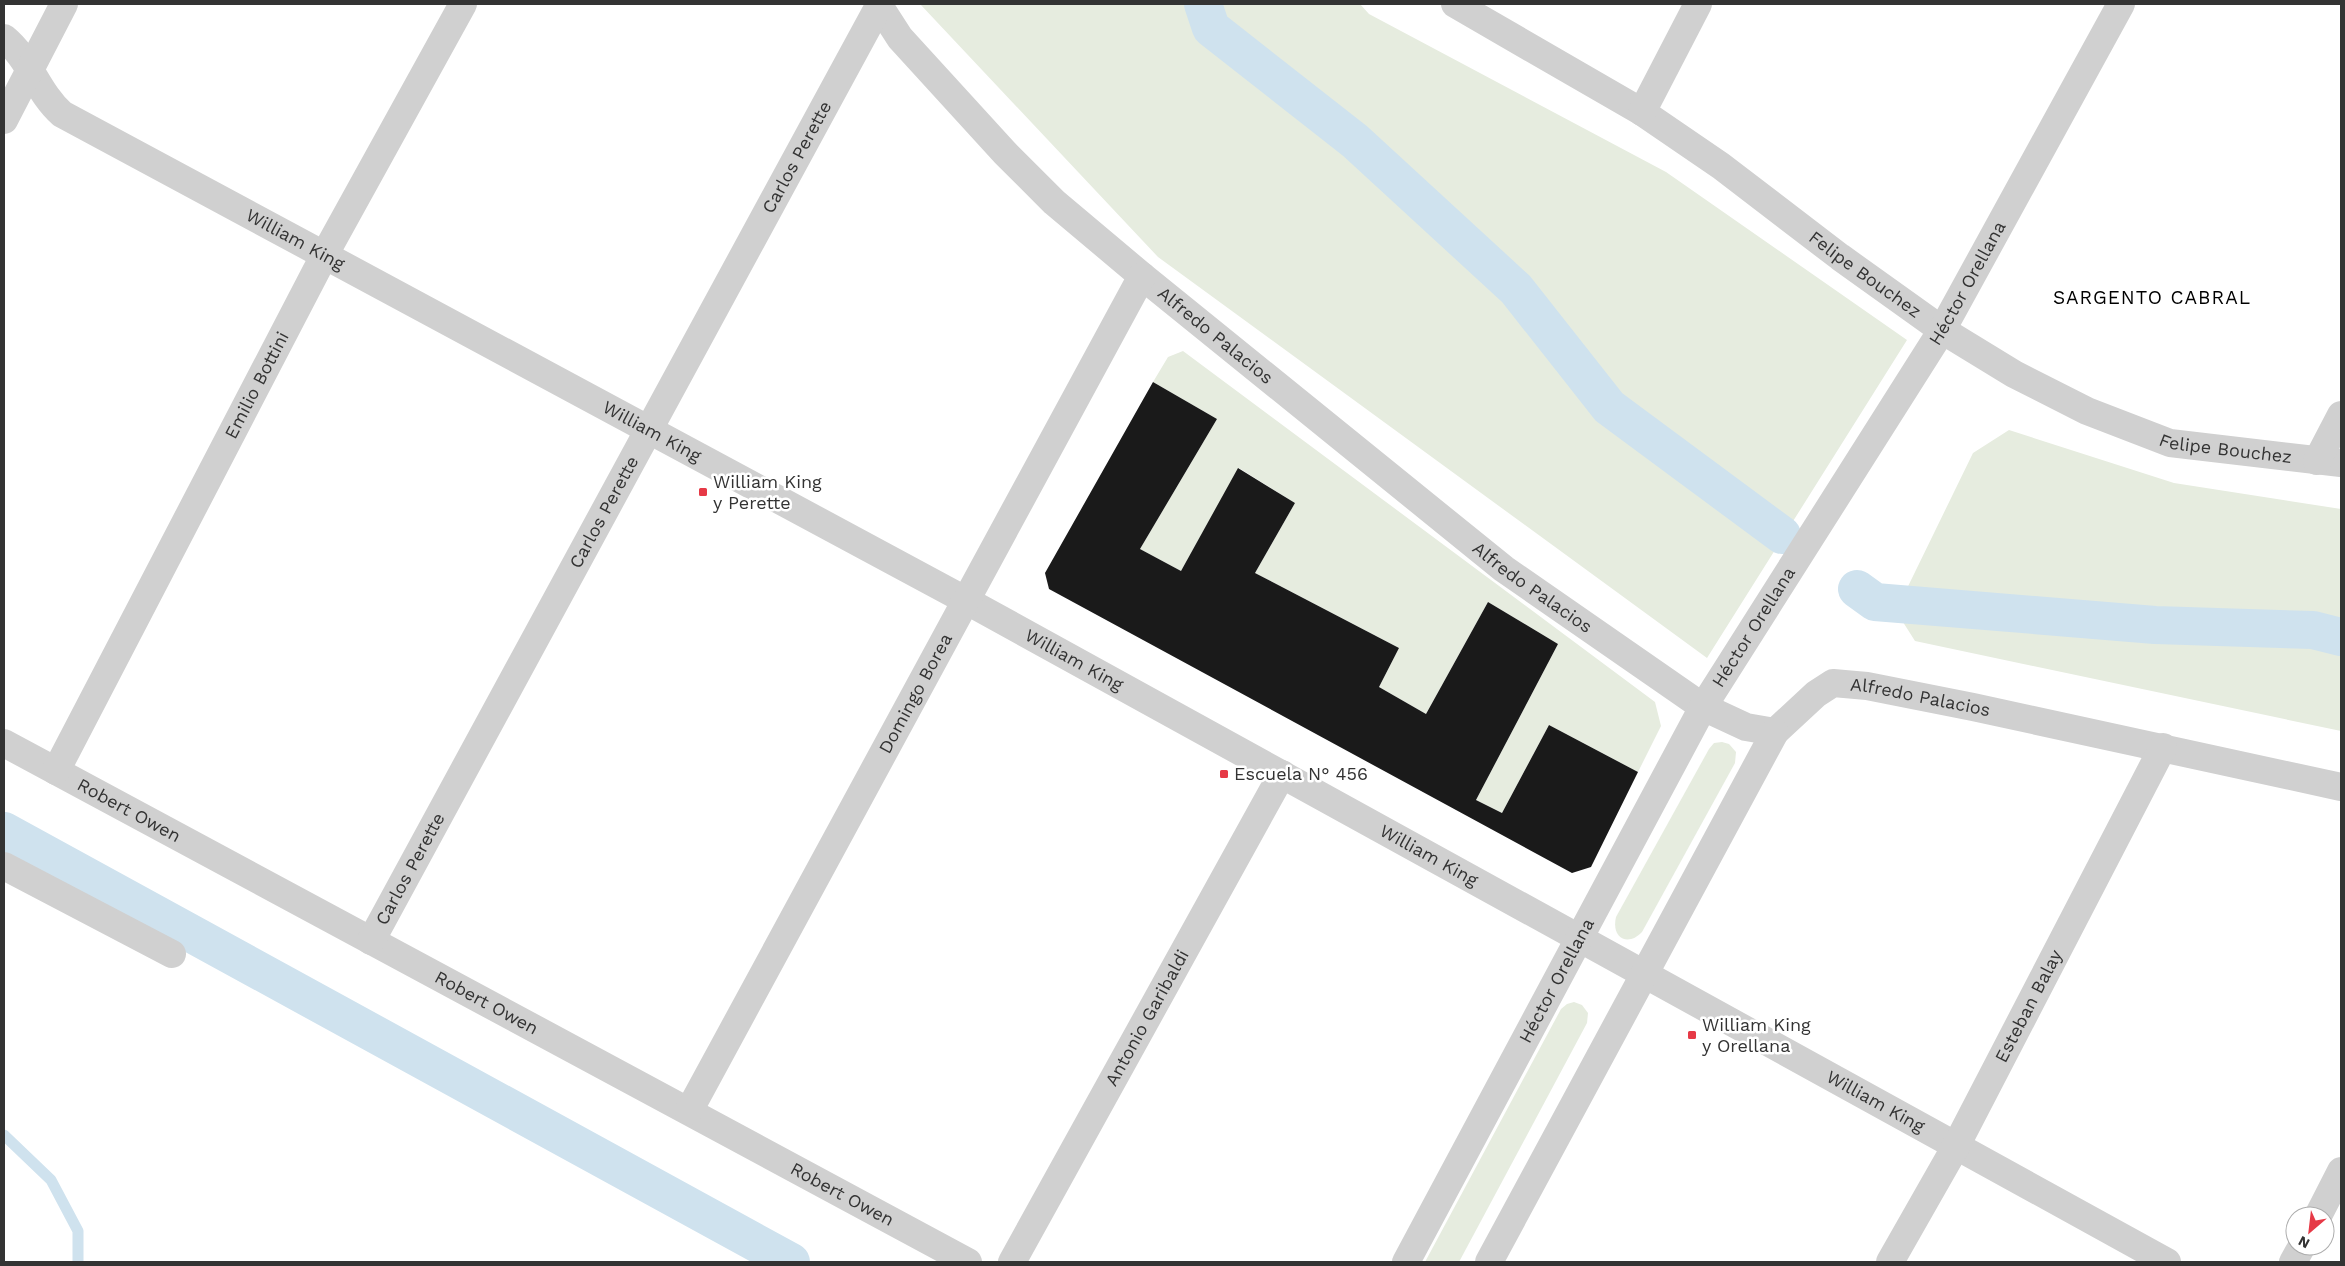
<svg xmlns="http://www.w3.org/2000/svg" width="2345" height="1266" font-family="'Work Sans',sans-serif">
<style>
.green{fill:#e6ecdf}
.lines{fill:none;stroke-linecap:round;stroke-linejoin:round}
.stream{stroke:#cfe2ee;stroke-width:11}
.canal{stroke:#cfe2ee;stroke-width:38}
.building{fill:#1a1a1a}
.street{stroke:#d0d0d0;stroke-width:28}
.poi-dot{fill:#e63946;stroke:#fff;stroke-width:2}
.labels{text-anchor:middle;stroke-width:5;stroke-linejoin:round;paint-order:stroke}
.street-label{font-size:18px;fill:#333;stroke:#fff}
.poi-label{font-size:18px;fill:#333;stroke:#fff;text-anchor:start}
.neighbourhood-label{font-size:19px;letter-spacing:1px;fill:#000;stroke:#fff}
</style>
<rect width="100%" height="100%" fill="#fff"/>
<g class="green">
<path d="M920,4H1360L1369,14L1666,172L1907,340L1707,658L1158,257Z"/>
<path d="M1183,351L1655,702L1661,726L1638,772L1549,725L1502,813L1476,800L1558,644L1488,602L1426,714L1379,687L1399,648L1255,573L1295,503L1239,468L1181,571L1140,549L1217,419L1153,382L1168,357Z"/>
<path d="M2009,430L2174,483L2341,509V731L1915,641L1896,611L1973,453Z"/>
<path d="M1722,742L1729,744L1736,752L1735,763L1642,932C1628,947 1611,938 1616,917L1709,749L1714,743Z"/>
<path d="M1574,1002L1582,1005L1588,1013L1587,1023L1459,1262H1425L1561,1009L1567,1004Z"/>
</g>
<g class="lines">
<path class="stream" d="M4,1135L51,1180L78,1231V1262"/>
<g class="canal">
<path d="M1203,4L1211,28L1355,141L1516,289L1609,407L1782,535"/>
<path d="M1857,589L1875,602L2155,625L2313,630L2341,637"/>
<path d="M4,831L791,1262"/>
</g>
</g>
<path class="building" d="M1153,382L1217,419L1140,549L1181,571L1238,468L1295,503L1255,573L1399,648L1379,687L1426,714L1488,602L1558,644L1476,800L1502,813L1549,725L1638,772L1591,867L1572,873L1049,589L1045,573Z"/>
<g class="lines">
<g class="street">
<path id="s1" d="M878,4L900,38L1005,153L1054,202L1142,276L1504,569L1703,707L1746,727L1775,732L1816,694L1833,683L1867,686L1973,707L2341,787"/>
<path id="s2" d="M1455,4L1642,112L1721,166L1840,257L1942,330L2014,374L2087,411L2170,443L2341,463"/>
<path id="s3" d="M4,38C30,59 37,92 62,114L967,601L2167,1262"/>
<path d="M1642,112L1698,4"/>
<path d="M4,120L64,4"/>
<path d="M2317,461L2341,415"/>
<path id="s4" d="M4,743L968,1262"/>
<path id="s5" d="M56,771L325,254L463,4"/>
<path d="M4,866L172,954"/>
<path id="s6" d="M371,941L879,6"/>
<path id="s7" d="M689,1111L1142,276"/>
<path d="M2318,1216L2341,1171"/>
<path id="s8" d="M1012,1262L1282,774"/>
<path id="s9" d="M1406,1262L1703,707L1942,330L2121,4"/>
<path d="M1489,1262L1775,732"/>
<path id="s10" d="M1890,1262L1956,1146L2163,747"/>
<path d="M2293,1262L2302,1246"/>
</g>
</g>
<g class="poi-dot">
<rect x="698" y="487" width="10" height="10" rx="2.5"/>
<rect x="1219" y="769" width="10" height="10" rx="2.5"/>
<rect x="1687" y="1030" width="10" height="10" rx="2.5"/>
</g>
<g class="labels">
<g class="street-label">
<text dy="6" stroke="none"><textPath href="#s6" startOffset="892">Carlos Perette</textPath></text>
<text dy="6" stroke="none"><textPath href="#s3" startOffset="361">William King</textPath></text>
<text dy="6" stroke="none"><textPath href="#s2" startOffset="492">Felipe Bouchez</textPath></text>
<text dy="6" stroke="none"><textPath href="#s9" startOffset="1129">Héctor Orellana</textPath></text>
<text dy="6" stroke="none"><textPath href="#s1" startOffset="475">Alfredo Palacios</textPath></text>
<text dy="6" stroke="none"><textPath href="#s5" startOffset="435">Emilio Bottini</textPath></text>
<text dy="6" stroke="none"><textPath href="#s3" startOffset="766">William King</textPath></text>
<text dy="6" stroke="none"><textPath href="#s2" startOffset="898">Felipe Bouchez</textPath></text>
<text dy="6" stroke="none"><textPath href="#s6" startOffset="488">Carlos Perette</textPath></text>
<text dy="6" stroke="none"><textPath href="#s1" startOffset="880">Alfredo Palacios</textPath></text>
<text dy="6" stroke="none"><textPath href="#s9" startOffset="724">Héctor Orellana</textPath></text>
<text dy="6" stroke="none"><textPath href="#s3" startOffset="1246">William King</textPath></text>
<text dy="6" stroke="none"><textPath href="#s7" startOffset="475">Domingo Borea</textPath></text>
<text dy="6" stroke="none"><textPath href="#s1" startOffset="1330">Alfredo Palacios</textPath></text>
<text dy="6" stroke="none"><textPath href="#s4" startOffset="142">Robert Owen</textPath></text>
<text dy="6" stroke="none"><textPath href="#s3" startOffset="1651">William King</textPath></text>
<text dy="6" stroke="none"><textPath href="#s6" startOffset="82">Carlos Perette</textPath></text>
<text dy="6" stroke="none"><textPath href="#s9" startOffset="319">Héctor Orellana</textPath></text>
<text dy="6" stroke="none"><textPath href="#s4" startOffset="548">Robert Owen</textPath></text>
<text dy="6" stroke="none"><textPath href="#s10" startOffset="291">Esteban Balay</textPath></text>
<text dy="6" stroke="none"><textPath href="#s8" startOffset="279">Antonio Garibaldi</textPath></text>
<text dy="6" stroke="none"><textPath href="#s3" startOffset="2161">William King</textPath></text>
<text dy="6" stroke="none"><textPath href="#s4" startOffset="952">Robert Owen</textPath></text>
</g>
<g class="poi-label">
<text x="713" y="488">William King<tspan x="713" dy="21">y Perette</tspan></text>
<text x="1234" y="780">Escuela N° 456</text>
<text x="1702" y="1031">William King<tspan x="1702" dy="21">y Orellana</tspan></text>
</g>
<g class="neighbourhood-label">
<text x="2152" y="304">SARGENTO CABRAL</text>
</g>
</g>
<rect width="2345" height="1266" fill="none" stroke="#333333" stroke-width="10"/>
<g transform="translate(2310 1231) rotate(208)"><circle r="24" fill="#ffffff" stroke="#adadad"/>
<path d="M0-4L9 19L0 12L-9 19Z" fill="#e63946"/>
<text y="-8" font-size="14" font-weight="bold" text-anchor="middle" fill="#333333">N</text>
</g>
</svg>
